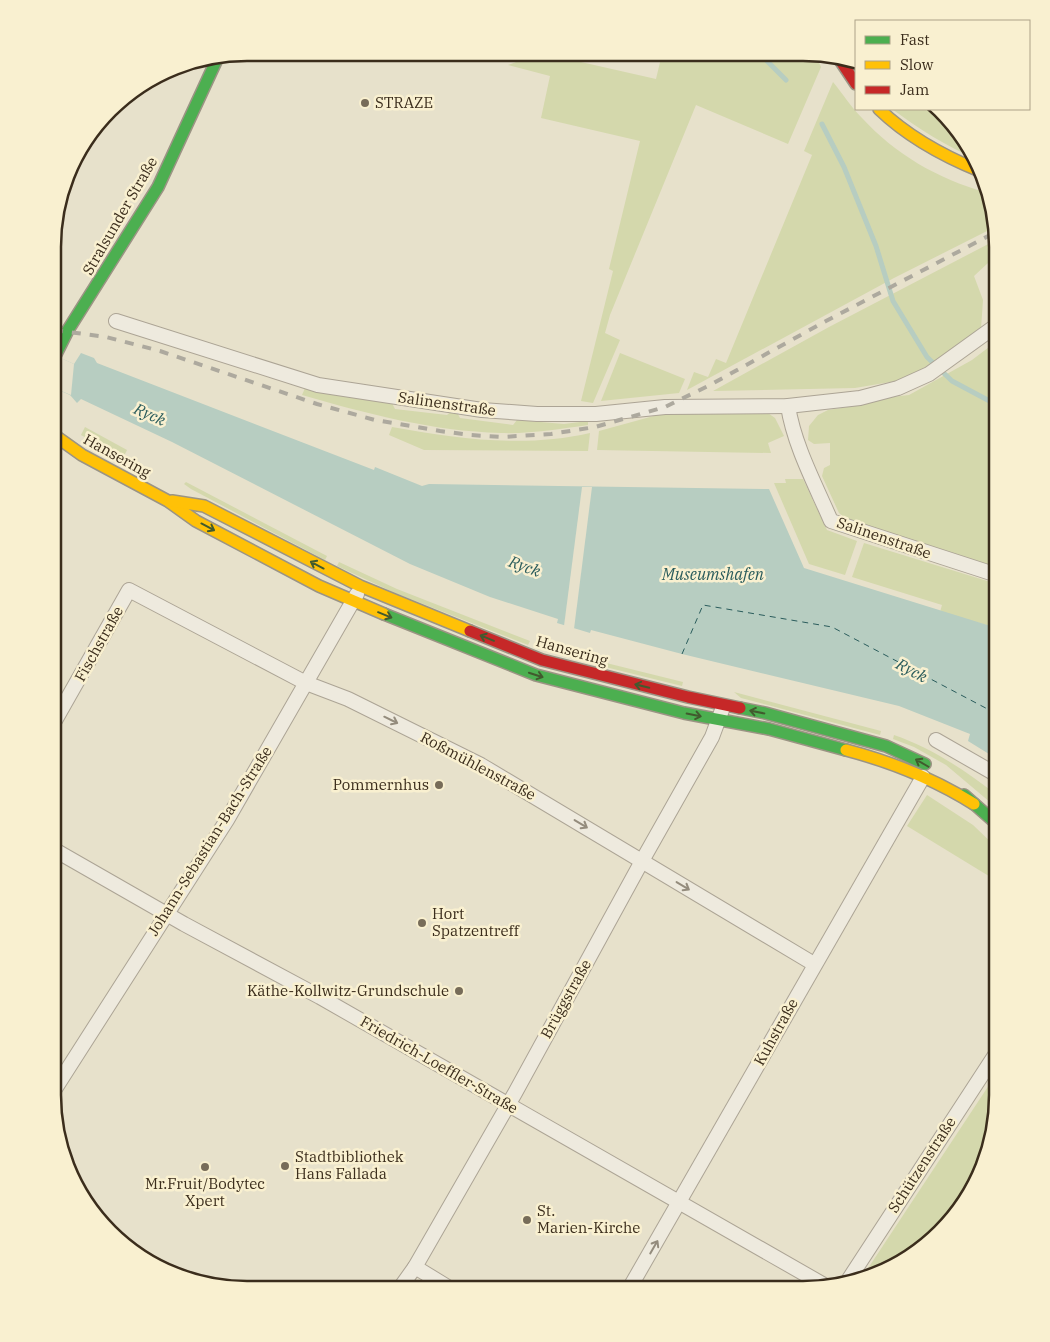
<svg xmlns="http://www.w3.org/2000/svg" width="1050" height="1342" font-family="'IBM Plex Serif',serif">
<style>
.green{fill:#d4d8ac}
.water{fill:#b7cdc1}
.pier{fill:#e7e1cb}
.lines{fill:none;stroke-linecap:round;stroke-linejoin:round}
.stream{stroke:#b7cdc1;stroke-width:5}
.ferry{stroke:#2a5c5c;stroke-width:1;stroke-dasharray:6 5;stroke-linecap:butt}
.street-casing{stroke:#aca495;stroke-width:16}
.fast-casing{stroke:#9b9484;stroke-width:14}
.slow-casing{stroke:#9b9484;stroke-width:14}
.jam-casing{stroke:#9b9484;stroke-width:14}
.street{stroke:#eeeade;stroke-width:14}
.fast{stroke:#4caf50;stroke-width:11}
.slow{stroke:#ffc107;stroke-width:11}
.jam{stroke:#c62828;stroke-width:11}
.rail{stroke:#ada99e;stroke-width:4;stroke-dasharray:9 9;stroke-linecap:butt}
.oneway{stroke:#415a2e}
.oneway2{stroke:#948c7d}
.poi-dot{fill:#776c59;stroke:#f9f0d0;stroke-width:2}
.labels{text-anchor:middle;stroke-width:5;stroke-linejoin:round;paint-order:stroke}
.poi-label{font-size:15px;fill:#3b2d1c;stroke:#f9f0d0;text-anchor:start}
.street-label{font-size:15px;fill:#3b2d1c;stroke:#f9f0d0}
.water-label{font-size:16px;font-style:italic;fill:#2a5c5c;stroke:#f9f0d0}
.rim{fill:none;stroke:#3b2d1c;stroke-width:2.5}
</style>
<rect width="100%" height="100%" fill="#e7e1cb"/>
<g class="green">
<path d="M541,53L656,79L662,54H815L821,67L788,144L696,105L610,315L605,333L620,340L593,403L581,401L613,271L609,269L640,141L541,118L550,76L508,65Z"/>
<path d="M833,82C843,94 851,107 862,118C895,154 938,179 985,192L993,228L894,278L687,390L694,372L708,377L716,359L726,363L812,155L804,151Z"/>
<path d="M892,109H935L976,159C946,146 919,129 892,109Z"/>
<path d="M996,240L997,260L988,263L974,276L983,300L981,329L923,369L896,381L855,388L713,391L829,327Z"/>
<path d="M997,341V568L851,523L839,513L822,476L824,468L830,465V443L814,444L808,440L809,426L818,415L828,410L861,405L892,397L909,395L972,360Z"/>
<path d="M620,353L685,379L679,393L601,401Z"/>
<path d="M305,388L339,395L392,403L395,409L447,415L452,411L457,412L460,418L513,425L517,420L564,424L588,421V425C559,429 530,434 501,433C432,431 368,414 302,395Z"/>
<path d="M768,413L775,418L784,436L768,443L771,453L597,450L599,431L661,414Z"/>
<path d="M85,427L127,450L123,458L81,435Z"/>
<path d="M392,427C457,439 525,448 590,433L588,451L424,450L389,435Z"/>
<path d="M785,479H803L827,530L857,541L845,575L809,564L774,483H786Z"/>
<path d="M186,482L327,556L325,560L191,489L184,484Z"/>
<path d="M864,543L997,584V628L940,612L942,605L852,577Z"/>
<path d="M339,562L397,589L530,641L528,645L395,593L337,566Z"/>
<path d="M578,656L683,682L682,686L577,660Z"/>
<path d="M734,692L881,731L880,735L741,698Z"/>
<path d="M894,735C932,748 966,771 997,795V808L946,765L914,747L893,739Z"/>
<path d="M927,795L973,825L997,848V881L907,826Z"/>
<path d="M997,1073V1108L987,1158L965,1203L931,1241L889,1269L863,1276Z"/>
</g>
<path class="water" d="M81,353L94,358L97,363L374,470L375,467L422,486L429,484L769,489L804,568L997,628V759L968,741L970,734L899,706L682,654L591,630L590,633L557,623L558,619L490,597L410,564L172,442L81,399L77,403L70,395L54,388V355L74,364Z"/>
<g class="pier">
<path d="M54,355L74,364L71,395L54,388Z"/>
<path d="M582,487H592L574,629L564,626Z"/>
</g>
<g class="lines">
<g class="stream">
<path d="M760,54L786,80"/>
<path d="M822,124L844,167L876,246L893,301L927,357L952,381L997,405"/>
</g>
<path class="ferry" d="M682,654L703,605L832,627L997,714"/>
<g class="street-casing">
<g id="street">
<path d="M116,321L318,385L482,410L537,414H596L665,407L788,406L860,398L898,388L929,374L997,325"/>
<path d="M788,406C794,445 815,484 831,521L997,575"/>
<path d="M53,724L129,590L306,683L348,699L481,765L814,964"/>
<path d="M936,740L997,775"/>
<path d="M53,849L184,924L320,997L824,1285"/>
<path d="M53,1092L227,820L357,594"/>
<path d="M415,1267L451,1289"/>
<path d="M849,1279L997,1052"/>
<path d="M400,1288L415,1267L515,1093L642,861L712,737L722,710"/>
<path d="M629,1289L923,777"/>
</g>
</g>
<g class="fast-casing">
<g id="fast">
<path d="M54,358L68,330L158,187L218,57"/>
<path d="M384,614L536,675L684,713L769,729L846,750"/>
<path d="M740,708L765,713L886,746L925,764"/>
<path d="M964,795L997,824"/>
</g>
</g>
<g class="slow-casing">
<g id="slow">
<path d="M879,109C908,137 943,156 980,171"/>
<path d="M54,435L82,455L168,501L196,521L319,586L384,614"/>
<path d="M172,501L204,506L360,586L470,631"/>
<path d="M846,750C892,762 934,779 974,804"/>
</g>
</g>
<g class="jam-casing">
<g id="jam">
<path d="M838,57L856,84"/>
<path d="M470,631L542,660L688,697L740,708"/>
</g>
</g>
<use href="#street" class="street"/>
<use href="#fast" class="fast"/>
<use href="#slow" class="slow"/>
<use href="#jam" class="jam"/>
<path class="rail" d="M54,330L106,337L160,351L317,404L375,420L440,431L470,435L502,437L551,434L595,427L665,407L710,385L826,321L994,233"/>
</g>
<defs><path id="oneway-shaft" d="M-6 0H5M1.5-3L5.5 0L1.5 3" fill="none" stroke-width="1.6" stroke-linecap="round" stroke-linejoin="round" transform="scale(1.25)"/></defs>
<g class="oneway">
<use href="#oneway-shaft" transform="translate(208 527) rotate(28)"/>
<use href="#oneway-shaft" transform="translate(317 565) rotate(-152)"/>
<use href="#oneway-shaft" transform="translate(385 615) rotate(22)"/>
<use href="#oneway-shaft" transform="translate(487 638) rotate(-158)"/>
<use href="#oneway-shaft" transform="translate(536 675) rotate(18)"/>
<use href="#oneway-shaft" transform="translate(642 686) rotate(-166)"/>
<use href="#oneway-shaft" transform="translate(757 712) rotate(-169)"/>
<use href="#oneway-shaft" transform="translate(694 715) rotate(11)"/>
<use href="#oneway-shaft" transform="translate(922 763) rotate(-150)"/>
</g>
<g class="oneway2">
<use href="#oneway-shaft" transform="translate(391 720) rotate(26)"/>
<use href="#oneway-shaft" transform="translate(581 824) rotate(31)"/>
<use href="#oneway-shaft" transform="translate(683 886) rotate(31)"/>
<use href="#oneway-shaft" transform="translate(654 1247) rotate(-60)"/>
</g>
<g class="poi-dot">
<circle cx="365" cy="103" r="5"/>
<circle cx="439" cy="785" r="5"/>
<circle cx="422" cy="923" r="5"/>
<circle cx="459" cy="991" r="5"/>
<circle cx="285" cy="1166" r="5"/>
<circle cx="205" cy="1167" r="5"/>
<circle cx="527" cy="1220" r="5"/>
</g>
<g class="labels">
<g class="poi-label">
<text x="375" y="108">STRAZE</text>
<text x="429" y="790" text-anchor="end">Pommernhus</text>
<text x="432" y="919">Hort<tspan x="432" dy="17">Spatzentreff</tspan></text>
<text x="449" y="996" text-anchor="end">Käthe-Kollwitz-Grundschule</text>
<text x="295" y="1162">Stadtbibliothek<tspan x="295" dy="17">Hans Fallada</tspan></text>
<text x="205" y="1189" text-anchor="middle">Mr.Fruit/Bodytec<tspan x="205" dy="17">Xpert</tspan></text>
<text x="537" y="1216">St.<tspan x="537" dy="17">Marien-Kirche</tspan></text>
</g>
<g class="street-label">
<text transform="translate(120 216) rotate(-60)" y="5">Stralsunder Straße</text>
<text transform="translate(447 404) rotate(8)" y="5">Salinenstraße</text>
<text transform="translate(117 456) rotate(29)" y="5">Hansering</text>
<text transform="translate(884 538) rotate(19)" y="5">Salinenstraße</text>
<text transform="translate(99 644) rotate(-61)" y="5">Fischstraße</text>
<text transform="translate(572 651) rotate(16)" y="5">Hansering</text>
<text transform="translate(478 766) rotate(28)" y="5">Roßmühlenstraße</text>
<text transform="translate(210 841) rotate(-58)" y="5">Johann-Sebastian-Bach-Straße</text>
<text transform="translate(566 999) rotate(-61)" y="5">Brüggstraße</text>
<text transform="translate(776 1032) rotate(-61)" y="5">Kuhstraße</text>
<text transform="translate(439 1065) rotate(30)" y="5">Friedrich-Loeffler-Straße</text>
<text transform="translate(922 1165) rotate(-57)" y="5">Schützenstraße</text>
</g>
<g class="water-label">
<text transform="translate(150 414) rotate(24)" y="6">Ryck</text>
<text transform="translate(525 566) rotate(20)" y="6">Ryck</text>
<text x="713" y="580">Museumshafen</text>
<text transform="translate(912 670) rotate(28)" y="6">Ryck</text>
</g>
</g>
<path d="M0 0H1050V1342H0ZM247 61H803A186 186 0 0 1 989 247V1095A186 186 0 0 1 803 1281H247A186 186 0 0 1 61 1095V247A186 186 0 0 1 247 61Z" fill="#f9f0d0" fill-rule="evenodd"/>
<path class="rim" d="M247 61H803A186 186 0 0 1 989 247V1095A186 186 0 0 1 803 1281H247A186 186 0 0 1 61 1095V247A186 186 0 0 1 247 61Z"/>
<rect x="855" y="20" width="175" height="90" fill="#f9f0d0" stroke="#ada288"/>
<rect x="865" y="36" width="25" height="8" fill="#4caf50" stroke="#ada288"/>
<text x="900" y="45" font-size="15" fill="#3b2d1c">Fast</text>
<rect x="865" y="61" width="25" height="8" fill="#ffc107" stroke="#ada288"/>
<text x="900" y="70" font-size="15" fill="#3b2d1c">Slow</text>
<rect x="865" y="86" width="25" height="8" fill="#c62828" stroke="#ada288"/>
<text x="900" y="95" font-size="15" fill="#3b2d1c">Jam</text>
</svg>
